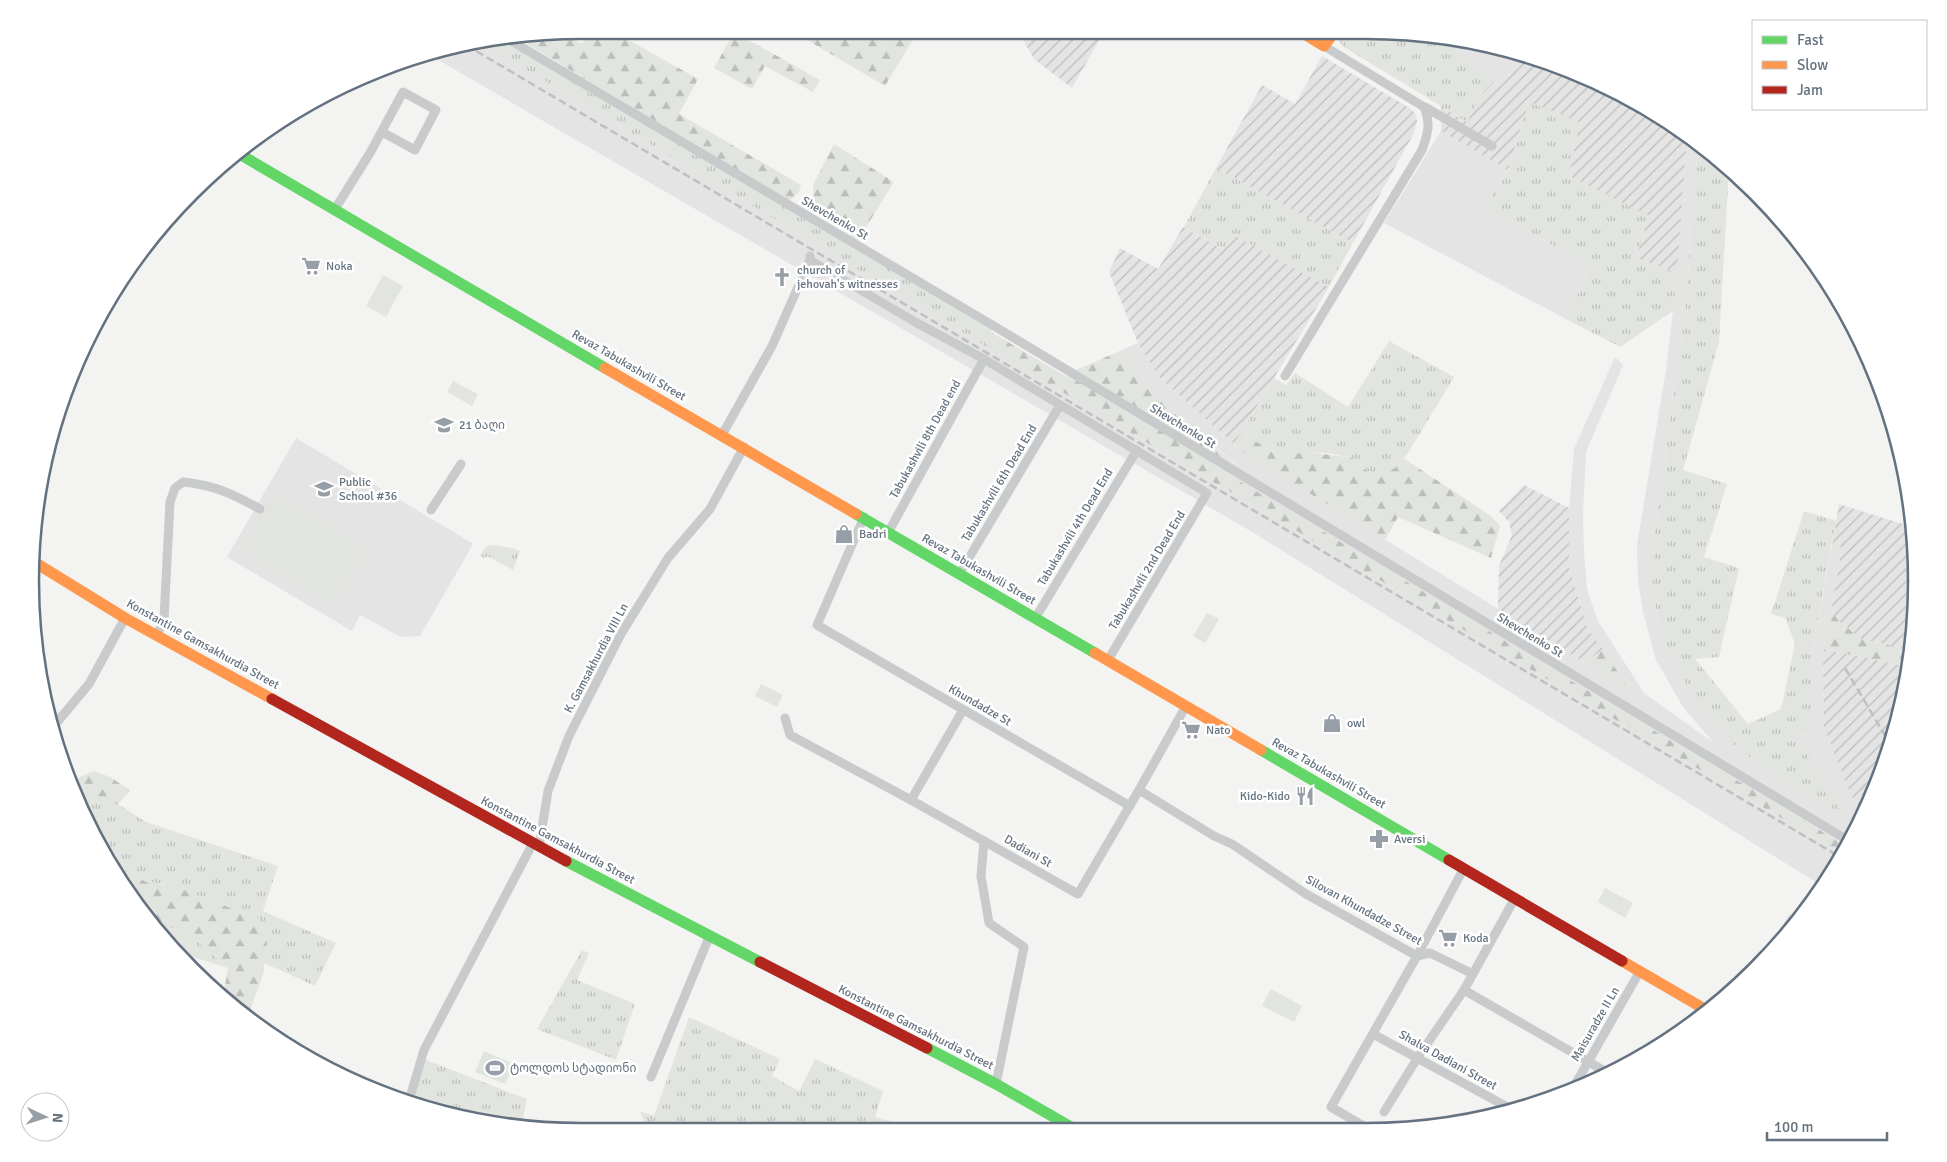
<svg xmlns="http://www.w3.org/2000/svg" width="1947" height="1162" font-family="Signika,'Noto Sans Georgian',sans-serif">
<style>
.built{fill:#e3e4e3}
.industrial{fill:url(#industrial-furrows)}
.grass{fill:url(#grass-tufts)}
.forest{fill:url(#forest-firs)}
.green{fill:#e2e5df}
.lines{fill:none;stroke-linecap:round;stroke-linejoin:round}
.street{stroke:#c8cacb;stroke-width:9}
.fast{stroke:#63d668;stroke-width:11}
.slow{stroke:#ff974d;stroke-width:11}
.jam{stroke:#b3261e;stroke-width:11}
.rail{stroke:#bfc0c1;stroke-width:2.5;stroke-dasharray:8 4;stroke-linecap:butt}
.labels{text-anchor:middle;stroke-width:5;stroke-linejoin:round;paint-order:stroke}
.street-label{font-size:12px;fill:#647280;stroke:#fff}
.poi-label{font-size:12px;fill:#647280;stroke:#fff;text-anchor:start}
.rim{fill:none;stroke:#647280;stroke-width:2.5}
</style>
<defs>
<pattern id="industrial-furrows" width="10" height="10" patternUnits="userSpaceOnUse" patternTransform="scale(1.25)"><rect width="10" height="10" fill="#e3e4e3"/><path d="M-1 1l2-2M0 10L10 0M9 11l2-2" fill="none" stroke="#bcbdbd"/></pattern>
<pattern id="grass-tufts" width="24" height="20" patternUnits="userSpaceOnUse" patternTransform="scale(1.25)"><rect width="24" height="20" fill="#e2e5df"/><path d="M3 7l-1-3M5 7V3M7 7l1-3M15 17l-1-3M17 17v-4M19 17l1-3" fill="none" stroke="#bbbeba"/></pattern>
<pattern id="forest-firs" width="22" height="20" patternUnits="userSpaceOnUse" patternTransform="scale(1.25)"><rect width="22" height="20" fill="#e2e5df"/><path d="M5 1l3.5 6h-7zM16 11l3.5 6h-7z" fill="#bbbeba"/></pattern>
</defs>
<rect width="100%" height="100%" fill="#f3f3f1"/>
<g class="built">
<path d="M1438,38L1525,56L1500,86Z"/>
<path d="M480,42L1223,488L1236,464L1149,390L1124,349L1138,343L1158,376L1244,453L1570,653L1631,692L1587,628L1569,566V508L1574,449L1615,357L1623,365L1586,452L1583,514L1584,553L1587,589L1598,621L1644,693L1714,743L1683,707L1656,660L1643,612L1638,581L1637,545L1666,370L1673,311L1687,135L1698,144L1685,313L1655,532L1652,588L1663,642L1735,746L1782,781L1843,816L1795,735L1811,726V658L1832,546L1842,547L1823,657L1824,723L1851,795L1864,812L1846,846L1234,479L1227,489L1842,854L1824,887L1249,530L428,54Z"/>
<path d="M1441,131L1508,170L1485,208L1591,266L1566,319L1384,223Z"/>
<path d="M296,438L472,543V546L420,636L401,637L360,615L352,631L227,557Z"/>
<path d="M1789,914L1797,918L1773,946Z"/>
</g>
<g class="industrial">
<path d="M1104,32L1072,88L1034,59L1019,33Z"/>
<path d="M1322,56L1411,109L1416,115L1417,121L1414,133L1353,243L1216,168L1262,85L1295,104Z"/>
<path d="M1525,56L1543,59L1672,123L1687,135L1677,273L1636,258L1648,216L1569,176L1529,102L1508,170L1441,131V106L1467,122L1483,92L1494,81L1500,86Z"/>
<path d="M1183,227L1223,249L1232,234L1329,287L1234,444L1158,376L1138,343L1109,272L1120,248L1158,269Z"/>
<path d="M1524,485L1569,508V566L1587,628L1603,650L1584,662L1498,609L1499,566L1512,535L1509,522L1499,511Z"/>
<path d="M1839,504L1912,527L1917,581L1909,659L1907,658L1902,648L1861,639L1839,621L1831,611L1842,547L1832,546Z"/>
<path d="M1824,649L1909,667L1906,689L1875,792L1864,812L1851,795L1824,727L1823,657Z"/>
</g>
<g class="grass">
<path d="M1341,31H1402L1438,38L1494,81L1483,92L1467,122L1344,47L1338,40Z"/>
<path d="M503,36L994,326L984,345L480,42Z"/>
<path d="M1529,102L1580,122L1569,176L1649,216L1636,258L1677,273L1673,311L1620,347L1566,319L1591,266L1485,208L1508,170Z"/>
<path d="M1698,144L1729,169L1719,342L1683,470L1727,484L1704,557L1739,568L1719,657L1695,659L1748,724L1781,709L1795,644L1785,618L1771,614L1804,511L1836,521L1811,658V726L1795,735L1844,817L1782,781L1735,746L1693,696L1663,642L1652,588L1655,532L1685,313Z"/>
<path d="M1216,168L1353,243L1329,287L1232,234L1224,249L1184,227Z"/>
<path d="M1389,341L1454,377L1408,453L1395,468L1385,473L1369,472L1353,458L1326,453L1308,452L1281,456L1241,433L1274,378L1286,385L1295,373L1348,407Z"/>
<path d="M492,545L512,548L520,551L513,570L487,556L485,558L480,556L486,546Z"/>
<path d="M46,707L63,715L51,728Z"/>
<path d="M79,802L118,804L146,822L278,866L263,911L336,943L315,986L264,963L267,943L259,919L168,884L146,882L126,870L108,863Z"/>
<path d="M149,922L176,929L197,941L228,968L174,951Z"/>
<path d="M582,950L589,953L577,980L635,1004L616,1060L537,1029Z"/>
<path d="M689,1017L780,1059L772,1076L799,1091L815,1059L883,1091L875,1117L916,1129L647,1131L640,1111L654,1116Z"/>
<path d="M421,1058L527,1099L521,1126L404,1103L390,1096L409,1101Z"/>
</g>
<g class="forest">
<path d="M917,33L885,86L797,34Z"/>
<path d="M588,34H618L698,79L679,114L801,185L799,192L789,201L512,35H564L582,44Z"/>
<path d="M733,34H738L820,80L813,92L765,66L752,89L714,68Z"/>
<path d="M834,144L894,182L858,240L818,214L814,201L813,185Z"/>
<path d="M991,332L1067,377L1074,371L1124,349L1149,390L1236,465L1223,488L984,345Z"/>
<path d="M1241,433L1281,456L1308,452L1353,458L1369,472L1385,473L1395,468L1403,458L1491,516L1500,526L1491,558L1398,517L1385,540L1244,453L1234,444Z"/>
<path d="M1234,478L1846,846L1842,854L1226,489Z"/>
<path d="M1831,611L1839,621L1861,639L1902,648L1907,658L1909,659V667L1824,649Z"/>
<path d="M1603,650L1632,693L1584,662Z"/>
<path d="M94,771L110,777L130,790L118,804L79,802L70,781Z"/>
<path d="M108,863L126,870L146,882L168,884L259,919L267,943L263,975L247,1017L223,997L228,968L197,941L176,929L149,922Z"/>
</g>
<g class="green">
<path d="M383,275L403,286L386,317L366,306Z"/>
<path d="M453,381L478,394L472,406L447,392Z"/>
<path d="M275,492L369,549L334,607L240,550Z"/>
<path d="M1207,613L1219,619L1205,643L1193,636Z"/>
<path d="M761,684L783,695L777,707L755,696Z"/>
<path d="M1605,888L1633,903L1625,918L1598,902Z"/>
<path d="M1271,989L1302,1006L1294,1022L1262,1006Z"/>
<path d="M484,1051L514,1064L505,1084L475,1072Z"/>
</g>
<g class="lines">
<g class="street">
<path d="M503,36L994,326L1849,841"/>
<path d="M1425,107L1492,146"/>
<path d="M335,209L370,153L403,92L436,110L415,150L382,132"/>
<path d="M810,260L915,322L984,359L1207,493L1108,660"/>
<path d="M1285,376L1422,150C1428,133 1431,124 1424,107L1324,46"/>
<path d="M722,435L772,346L810,260V256"/>
<path d="M431,510L461,464"/>
<path d="M864,517L817,625L1130,806"/>
<path d="M889,531L984,359"/>
<path d="M960,573L1060,405"/>
<path d="M1036,617L1137,450"/>
<path d="M157,635L164,619L170,502L175,488L183,482C214,485 233,494 260,509"/>
<path d="M785,718L790,735L911,800L1078,894L1139,790L1186,706"/>
<path d="M53,727L89,684L125,618"/>
<path d="M1139,790L1214,836L1232,844L1306,894L1417,956L1430,953L1473,974"/>
<path d="M911,800L963,710"/>
<path d="M984,841L981,876L989,923L1024,947L996,1084"/>
<path d="M539,847L548,791L569,736L621,634L668,558L710,509L744,447"/>
<path d="M1464,990L1608,1073"/>
<path d="M1373,1034L1511,1109"/>
<path d="M651,1077L710,935"/>
<path d="M1572,1090L1640,971"/>
<path d="M408,1104L424,1050L533,843"/>
<path d="M1384,1112L1418,1057L1464,990L1515,898"/>
<path d="M1372,1131L1331,1107L1417,956L1464,868"/>
</g>
<g class="fast">
<path d="M236,152L605,368"/>
<path d="M856,514L1095,653"/>
<path d="M1261,750L1449,860"/>
<path d="M566,861L760,962"/>
<path d="M927,1048L996,1084L1078,1131"/>
</g>
<g class="slow">
<path d="M1301,32L1324,46L1335,31"/>
<path d="M605,368L856,514"/>
<path d="M31,560L125,618L272,699"/>
<path d="M1095,653L1261,750"/>
<path d="M1622,961L1708,1011"/>
</g>
<g class="jam">
<path d="M272,699L566,861"/>
<path d="M1449,860L1622,961"/>
<path d="M760,962L927,1048"/>
</g>
<g class="rail">
<path d="M466,45L1840,857"/>
<path d="M1845,668L1890,744"/>
</g>
</g>
<defs>
<g id="supermarket-bare" transform="scale(1.5)"><path d="M-6-5.5h2.5l.6 2H6L4.5 2H-2.5L-4.4-4H-6ZM-1.5 3.2a1.3 1.3 0 1 0 .1 0ZM3 3.2a1.3 1.3 0 1 0 .1 0Z" fill="#969fa8" stroke="#fff" stroke-width="2.5" paint-order="stroke"/></g>
<g id="church-bare" transform="scale(1.5)"><path d="M-1.2-6h2.4v3.5h3.3v2.4h-3.3V6h-2.4V-.1h-3.3v-2.4h3.3Z" fill="#969fa8" stroke="#fff" stroke-width="2.5" paint-order="stroke"/></g>
<g id="school-bare" transform="scale(1.5)"><path d="M0-5L7-2L0 1L-7-2ZM-4 1L0 2.5L4 1V4Q0 6-4 4Z" fill="#969fa8" stroke="#fff" stroke-width="2.5" paint-order="stroke"/></g>
<g id="shop-bare" transform="scale(1.5)"><path d="M-5-2.5h2.3a2.7 3.5 0 0 1 5.4 0H5L5.5 6h-11ZM-1.5-2.5h3a1.5 2.3 0 0 0-3 0Z" fill="#969fa8" stroke="#fff" stroke-width="2.5" paint-order="stroke"/></g>
<g id="restaurant-bare" transform="scale(1.5)"><path d="M-5-6h1v4h1v-4h1v4h1v-4h1v5L-1.5 .5V6h-2V.5L-5-1ZM5-6V6H3V1.5H1.5Q1.5-4 5-6Z" fill="#969fa8" stroke="#fff" stroke-width="2.5" paint-order="stroke"/></g>
<g id="pharmacy-bare" transform="scale(1.5)"><path d="M-2-6h4v4h4v4h-4v4h-4v-4h-4v-4h4Z" fill="#969fa8" stroke="#fff" stroke-width="2.5" paint-order="stroke"/></g>
<g id="stadium-bare" transform="scale(1.5)"><path d="M0-5a6.5 5 0 1 0 0 10a6.5 5 0 1 0 0-10ZM-3.5-1.8h7v3.6h-7Z" fill="#969fa8" stroke="#fff" stroke-width="2.5" paint-order="stroke"/></g>
</defs>
<g fill-rule="evenodd">
<use href="#supermarket-bare" x="311" y="266"/>
<use href="#church-bare" x="782" y="277"/>
<use href="#school-bare" x="444" y="425"/>
<use href="#school-bare" x="324" y="489"/>
<use href="#shop-bare" x="844" y="534"/>
<use href="#shop-bare" x="1332" y="723"/>
<use href="#supermarket-bare" x="1191" y="730"/>
<use href="#restaurant-bare" x="1305" y="796"/>
<use href="#pharmacy-bare" x="1379" y="839"/>
<use href="#supermarket-bare" x="1448" y="938"/>
<use href="#stadium-bare" x="495" y="1068"/>
</g>
<g class="labels">
<g class="street-label">
<text transform="translate(835 218) rotate(30)" y="4">Shevchenko St</text>
<text transform="translate(629 365) rotate(30)" y="4">Revaz Tabukashvili Street</text>
<text transform="translate(1183 426) rotate(31)" y="4">Shevchenko St</text>
<text transform="translate(925 439) rotate(-61)" y="4">Tabukashvili 8th Dead end</text>
<text transform="translate(999 483) rotate(-59)" y="4">Tabukashvili 6th Dead End</text>
<text transform="translate(1075 527) rotate(-59)" y="4">Tabukashvili 4th Dead End</text>
<text transform="translate(979 569) rotate(30)" y="4">Revaz Tabukashvili Street</text>
<text transform="translate(1147 570) rotate(-59)" y="4">Tabukashvili 2nd Dead End</text>
<text transform="translate(1530 635) rotate(31)" y="4">Shevchenko St</text>
<text transform="translate(203 644) rotate(29)" y="4">Konstantine Gamsakhurdia Street</text>
<text transform="translate(596 658) rotate(-62)" y="4">K. Gamsakhurdia VIII Ln</text>
<text transform="translate(980 705) rotate(30)" y="4">Khundadze St</text>
<text transform="translate(1329 773) rotate(30)" y="4">Revaz Tabukashvili Street</text>
<text transform="translate(558 840) rotate(28)" y="4">Konstantine Gamsakhurdia Street</text>
<text transform="translate(1028 851) rotate(30)" y="4">Dadiani St</text>
<text transform="translate(1364 910) rotate(29)" y="4">Silovan Khundadze Street</text>
<text transform="translate(1595 1024) rotate(-60)" y="4">Maisuradze II Ln</text>
<text transform="translate(916 1027) rotate(27)" y="4">Konstantine Gamsakhurdia Street</text>
<text transform="translate(1448 1060) rotate(29)" y="4">Shalva Dadiani Street</text>
</g>
<g class="poi-label">
<text x="326" y="270">Noka</text>
<text x="797" y="274">church of<tspan x="797" dy="14">jehovah's witnesses</tspan></text>
<text x="459" y="429">21 ბაღი</text>
<text x="339" y="486">Public<tspan x="339" dy="14">School #36</tspan></text>
<text x="859" y="538">Badri</text>
<text x="1347" y="727">owl</text>
<text x="1206" y="734">Nato</text>
<text x="1290" y="800" text-anchor="end">Kido-Kido</text>
<text x="1394" y="843">Aversi</text>
<text x="1463" y="942">Koda</text>
<text x="510" y="1072">ტოლდოს სტადიონი</text>
</g>
</g>
<path d="M0 0H1947V1162H0ZM581 39H1366A542 542 0 0 1 1908 581V581A542 542 0 0 1 1366 1123H581A542 542 0 0 1 39 581V581A542 542 0 0 1 581 39Z" fill="#fff" fill-rule="evenodd"/>
<path class="rim" d="M581 39H1366A542 542 0 0 1 1908 581V581A542 542 0 0 1 1366 1123H581A542 542 0 0 1 39 581V581A542 542 0 0 1 581 39Z"/>
<rect x="1752" y="20" width="175" height="90" fill="#ffffff" stroke="#c1c7cc"/>
<rect x="1762" y="36" width="25" height="8" fill="#63d668" stroke="#c1c7cc"/>
<text x="1797" y="45" font-size="15" fill="#647280">Fast</text>
<rect x="1762" y="61" width="25" height="8" fill="#ff974d" stroke="#c1c7cc"/>
<text x="1797" y="70" font-size="15" fill="#647280">Slow</text>
<rect x="1762" y="86" width="25" height="8" fill="#b3261e" stroke="#c1c7cc"/>
<text x="1797" y="95" font-size="15" fill="#647280">Jam</text>
<g transform="translate(45 1117) rotate(94)"><circle r="24" fill="#ffffff" stroke="#c1c7cc"/>
<path d="M0-4L9 19L0 12L-9 19Z" fill="#969fa8"/>
<text y="-8" font-size="14" font-weight="bold" text-anchor="middle" fill="#647280">N</text>
</g>
<path d="M1767 1132v8h120v-8" fill="none" stroke="#647280" stroke-width="2.5"/>
<text x="1774" y="1132" font-size="15" fill="#647280" stroke="#ffffff" stroke-width="4" paint-order="stroke">100 m</text>
</svg>
